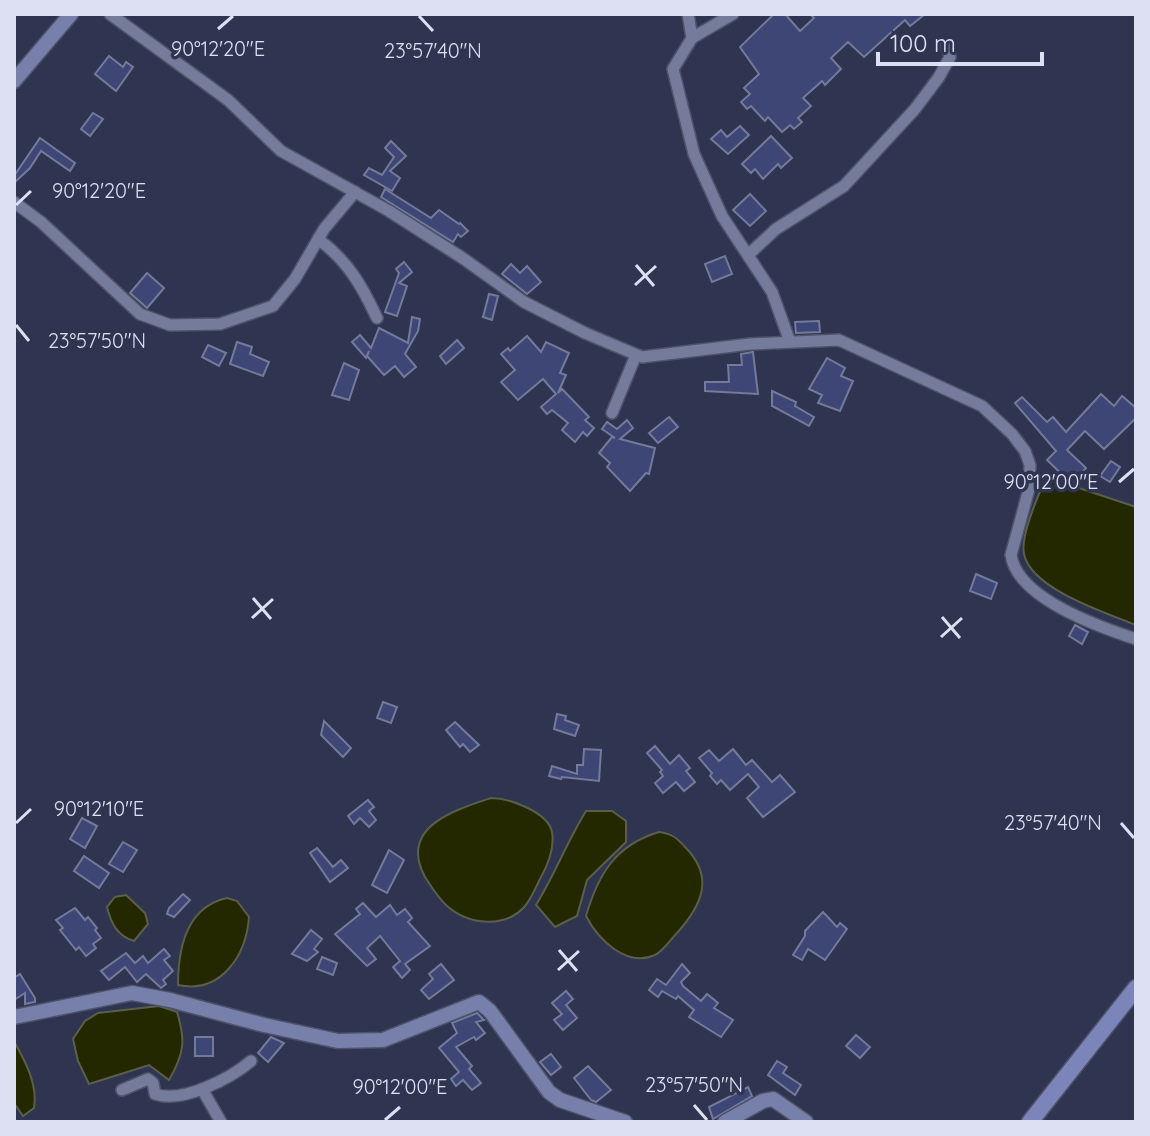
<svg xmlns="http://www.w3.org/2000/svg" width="1150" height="1136" font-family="Quicksand,sans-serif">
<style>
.water{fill:#232800;stroke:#5a5f49;stroke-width:2}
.building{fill:#3e4676;stroke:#737a9a;stroke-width:2}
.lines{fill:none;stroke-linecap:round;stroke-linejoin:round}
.street-casing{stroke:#4e526a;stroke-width:14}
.secondary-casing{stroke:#4e526a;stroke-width:17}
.primary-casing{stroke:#4e526a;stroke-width:19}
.street{stroke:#747b9b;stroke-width:11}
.secondary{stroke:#7780aa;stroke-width:14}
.primary{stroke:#7b85b9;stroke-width:16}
.ticks{fill:none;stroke:#dce0f2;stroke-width:3}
.ticks-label{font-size:20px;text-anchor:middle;fill:#dce0f2;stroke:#2f3450;stroke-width:7;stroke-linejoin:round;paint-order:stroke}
</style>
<rect width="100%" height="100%" fill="#2f3450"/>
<g class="water">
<path d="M1046,477L1136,507V625C1106,613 1031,589 1024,554C1020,536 1039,494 1046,477Z"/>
<path d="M491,798C509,798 548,812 552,832C555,849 548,865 540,879C536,887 531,899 525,906C505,929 469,925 447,906C438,898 432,888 425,877C398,827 455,810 491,798Z"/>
<path d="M586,811H612L626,821V842L587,880L577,916L555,927L536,905C555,874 567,842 586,811Z"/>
<path d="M659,832C672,834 676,837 685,847C715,877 702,905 677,933C670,940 663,951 655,955C626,968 598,939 586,916C598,875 615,845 659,832Z"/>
<path d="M126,895L145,913L148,924L134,941C117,936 111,923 107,907L115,897Z"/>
<path d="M227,898L237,901L249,917C246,956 221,994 178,985C178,949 186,907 227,898Z"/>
<path d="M159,1006L177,1012C186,1041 184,1054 169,1080L149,1065L89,1084L78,1061L73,1039L85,1021L98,1013Z"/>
<path d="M14,1041C25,1061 38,1084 34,1108L23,1116L14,1103Z"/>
</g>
<g class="building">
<path d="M774,14H785L800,31L814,18L810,14H925L910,26L905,20L864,57L848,42L831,58L841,69L825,85L822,81L803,98L811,106L798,118L802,122L794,129L790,125L782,132L768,117L765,121L751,106L747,109L741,102L750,94L744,88L759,74L740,47Z"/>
<path d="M109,56L123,67L126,62L133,67L116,91L95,74Z"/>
<path d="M93,113L103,119L90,136L81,129Z"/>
<path d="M740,126L749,135L728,154L711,139L721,130L727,137Z"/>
<path d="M771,136L792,158L781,168L778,164L763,179L755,169L751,173L742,164Z"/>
<path d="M40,138L75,163L70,171L41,151L30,168L14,183V176Z"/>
<path d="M391,141L406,156L390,171L400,178L392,191L364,175L369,168L382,175L394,157L385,148Z"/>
<path d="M385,189L431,218L439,210L459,224L460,223L468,231L461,237L458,234L453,242L381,197Z"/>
<path d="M750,194L766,211L750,226L733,210Z"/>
<path d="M725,256L732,274L712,282L705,264Z"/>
<path d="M404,262L412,272L399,283L407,286L397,316L385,312L399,273L396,269Z"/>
<path d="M511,264L520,273L527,266L541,282L527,294L502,274Z"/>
<path d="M147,273L164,288L147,308L130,293Z"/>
<path d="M489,294L498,296L492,320L483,317Z"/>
<path d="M412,317L420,319L418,331L405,354L416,367L404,377L395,366L384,375L367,356L369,351L366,358L352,342L360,335L371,348L379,328L408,343Z"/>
<path d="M819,321L820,332L796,333L795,322Z"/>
<path d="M527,336L541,352L546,342L569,353L560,373L566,375L558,393L562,389L589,417L585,420L594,428L587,436L583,432L575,442L562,430L568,423L552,410L547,414L541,407L556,394L543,379L518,400L501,382L515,370L501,354L508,348L510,351Z"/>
<path d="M457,340L464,348L446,364L440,356Z"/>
<path d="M237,342L252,347L250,354L269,362L263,376L230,364Z"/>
<path d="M208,345L226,353L219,366L202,357Z"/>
<path d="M753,352L758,394L705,391V382H729L728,365H742L741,354Z"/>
<path d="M827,358L845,368L841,376L853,381L840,411L818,403L822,395L809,389Z"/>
<path d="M344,363L359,370L349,400L332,395Z"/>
<path d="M772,391L796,402L795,406L814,417L809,426L772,406Z"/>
<path d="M1101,394L1114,406L1122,396L1136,408V418L1104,449L1085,431L1067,450L1086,468L1071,483L1047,460L1056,451L1015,403L1022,397L1047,422L1053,417L1066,432Z"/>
<path d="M669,417L678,427L658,443L649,433Z"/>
<path d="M627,420L633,428L620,439L655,448L649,474L646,473L630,491L607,467L610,463L599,453L612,437L615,438L602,429L607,422L617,429Z"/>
<path d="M1111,461L1120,467L1110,482L1100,476Z"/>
<path d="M976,574L997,583L991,599L970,591Z"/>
<path d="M1075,625L1088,632L1082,644L1069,636Z"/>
<path d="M383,702L397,707L391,723L377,718Z"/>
<path d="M557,714L566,716L565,720L579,725L575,736L554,729Z"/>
<path d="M324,721L351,748L343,757L321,735Z"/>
<path d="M455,722L479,745L470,752L463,744L460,747L446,730Z"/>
<path d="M655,746L670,764L679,755L690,768L686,771L695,782L684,791L676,782L663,793L655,783L663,776L660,772L662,770L647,753Z"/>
<path d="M584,749L601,750L599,781L562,777L561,779L549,776L552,766L577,774V765H583Z"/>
<path d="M733,749L746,765L752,760L772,782L780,775L795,792L763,817L747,798L759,787L748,774L730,790L721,780L717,784L710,776L712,773L699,758L709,750L719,761Z"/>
<path d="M368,800L374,807L369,811L376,820L369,827L360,818L354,824L348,816Z"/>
<path d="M82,818L97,826L85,848L70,839Z"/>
<path d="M123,842L137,850L123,872L109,864Z"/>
<path d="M317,848L333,867L341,860L348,868L330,882L310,853Z"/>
<path d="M389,850L404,860L387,893L372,885Z"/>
<path d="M84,856L109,873L99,888L74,871Z"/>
<path d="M183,894L190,900L174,917L167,914L169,908Z"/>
<path d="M363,903L376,917L390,905L397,915L405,909L412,918L408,922L430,946L405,964L410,970L402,978L393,967L400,961L380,936L367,948L376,959L367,966L335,934L360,914L356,909Z"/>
<path d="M75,908L85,920L88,917L97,928L95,930L101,938L93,944L96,948L86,956L79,947L76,950L60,930L63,928L56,920Z"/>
<path d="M823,912L837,927L840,923L847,929L825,960L808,949L802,960L793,955L805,936V931Z"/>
<path d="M311,930L322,939L314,949L318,952L307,961L292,954Z"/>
<path d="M164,949L170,956L164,960L173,971L163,980L166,984L161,988L146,974L137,982L125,967L109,980L101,971L126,953L135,963L143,956L148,963Z"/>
<path d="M322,957L337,963L333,975L317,969Z"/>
<path d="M441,964L454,980L429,999L421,990L433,979L429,974Z"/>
<path d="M682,964L690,973L681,982L683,986L701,1001L707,994L718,1003L714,1008L733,1020L721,1037L689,1017L694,1010L678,996L676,999L662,991L658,997L649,990L657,979L666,985Z"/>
<path d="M20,974L35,998V1002L25,1004V993L14,1000V978Z"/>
<path d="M566,991L573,999L566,1005L577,1018L563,1030L554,1020L562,1014L552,1003Z"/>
<path d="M477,1013L484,1020L476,1022L485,1033L476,1040L474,1037L456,1047L472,1066L469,1069L481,1083L472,1090L463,1080L456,1086L451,1079L459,1072L439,1048L457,1033L452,1023Z"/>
<path d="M856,1035L870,1047L860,1058L846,1046Z"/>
<rect x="195" y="1037" width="18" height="19"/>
<path d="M271,1037L284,1043L268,1062L258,1053Z"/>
<path d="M551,1054L561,1067L551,1075L540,1062Z"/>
<path d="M777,1061L787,1067L783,1073L801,1085L795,1095L768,1075Z"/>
<path d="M588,1066L611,1090L596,1102L591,1100L574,1078Z"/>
<path d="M748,1087L752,1096L713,1119L709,1107Z"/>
</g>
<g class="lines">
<g class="street-casing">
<g id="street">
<path d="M110,14L228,100L281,151L389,211L464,259L524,302L585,333L642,357L750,344L839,340L982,406L1012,434L1025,451L1030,465L1029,489L1011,555C1017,598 1099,627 1136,639"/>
<path d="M688,14L692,38L673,69L694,154L722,216L772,292L790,342"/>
<path d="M692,38L733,14"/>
<path d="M14,202L41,222L140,314L170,325L220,324L273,306L295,279L324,229L355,192"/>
<path d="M318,239C348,261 362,286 377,318"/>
<path d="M748,255L776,229L844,186L915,109L939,77L950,57L946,44"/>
<path d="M612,413L636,355"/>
<path d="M202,1089L221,1122"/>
<path d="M122,1090L148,1079L153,1083L155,1094C182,1104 231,1078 251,1061"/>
</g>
</g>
<g class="secondary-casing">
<g id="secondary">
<path d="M14,81L71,14"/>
<path d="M14,1017L132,993L170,1000L264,1025L338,1041L383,1040L479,1002L490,1011L549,1092L560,1100L625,1122"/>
<path d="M725,1122L763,1101L773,1099L806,1122"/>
</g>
</g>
<g class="primary-casing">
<path id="primary" d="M1030,1122L1136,988"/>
</g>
<use href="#street" class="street"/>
<use href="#secondary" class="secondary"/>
<use href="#primary" class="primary"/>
</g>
<path class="ticks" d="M419,16L433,31M218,29L233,16M16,205L31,191M636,265L654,286M635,285L656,266M16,325L29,341M1119,482L1134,469M253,598L271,619M942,617L960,638M252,618L273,599M941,637L962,618M16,823L31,809M1121,823L1134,838M559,950L577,971M558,970L579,951M694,1105L707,1120M385,1120L400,1107"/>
<g class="ticks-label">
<text x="218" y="56">90°12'20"E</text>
<text x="433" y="58">23°57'40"N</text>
<text x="99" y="198">90°12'20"E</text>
<text x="97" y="348">23°57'50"N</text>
<text x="1051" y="489">90°12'00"E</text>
<text x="99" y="816">90°12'10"E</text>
<text x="1053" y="830">23°57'40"N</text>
<text x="694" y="1092">23°57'50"N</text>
<text x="400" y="1094">90°12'00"E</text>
</g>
<rect width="1150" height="1136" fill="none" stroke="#dce0f2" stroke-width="32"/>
<path d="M878 52v12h164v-12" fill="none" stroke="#dce0f2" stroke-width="4"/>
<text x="890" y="52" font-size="24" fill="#dce0f2" stroke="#2f3450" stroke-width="6" paint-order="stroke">100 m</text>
</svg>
